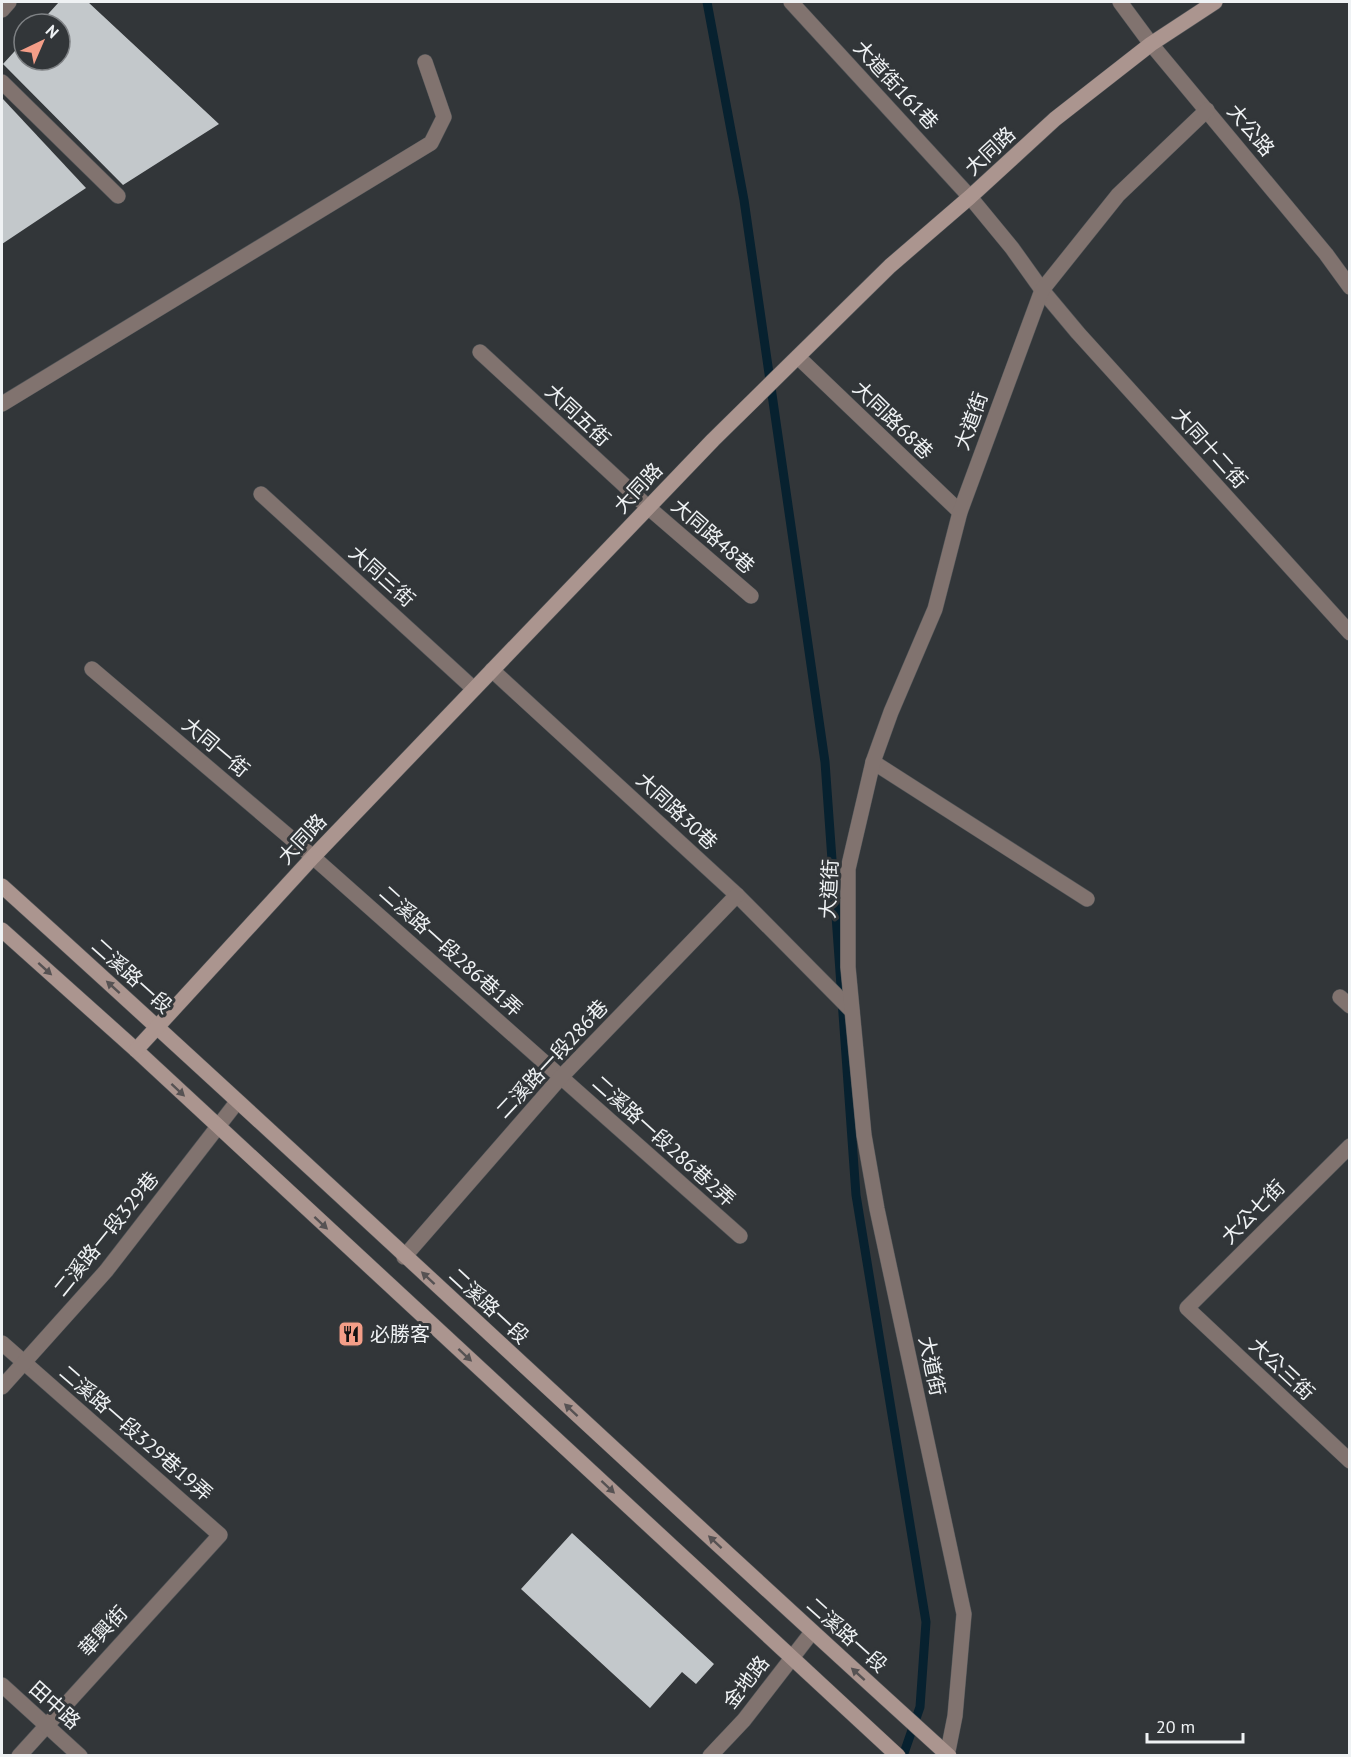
<svg xmlns="http://www.w3.org/2000/svg" width="1351" height="1757" font-family="'PT Sans','Noto Sans TC',sans-serif">
<style>
.lines{fill:none;stroke-linecap:round;stroke-linejoin:round}
.stream{stroke:#07212f;stroke-width:9}
.building{fill:#c3c8cb}
.lane-casing{stroke:#505457;stroke-width:16}
.street-casing{stroke:#505457;stroke-width:16}
.secondary-casing{stroke:#505457;stroke-width:16}
.lane{stroke:#81736f;stroke-width:15}
.street{stroke:#81736f;stroke-width:15}
.secondary{stroke:#ab958f;stroke-width:15}
.oneway{fill:#565253}
.labels{text-anchor:middle;stroke-width:6;stroke-linejoin:round;paint-order:stroke}
.street-label{font-size:20px;fill:#eff2f4;stroke:#323639}
.poi-label{font-size:20px;fill:#eff2f4;stroke:#323639;text-anchor:start}
</style>
<rect width="100%" height="100%" fill="#323639"/>
<g class="lines">
<path class="stream" d="M707,2L744,200L825,762L856,1195L926,1622L920,1707L903,1756"/>
</g>
<g class="building">
<path d="M59,2H88L219,124L123,185L3,64L24,41V60H60V24H39Z"/>
<path d="M2,98L86,188L2,244Z"/>
<path d="M572,1533L714,1664L696,1684L682,1672L650,1708L521,1589Z"/>
</g>
<g class="lines">
<g class="lane-casing">
<g id="lane">
<path d="M791,2L970,197L1012,248L1042,290L1078,333L1350,633"/>
<path d="M2,10L9,2"/>
<path d="M2,82L118,196"/>
<path d="M798,357L960,512"/>
<path d="M2,404L431,143L444,117L425,62"/>
<path d="M261,494L474,689"/>
<path d="M92,669L313,857L740,1236"/>
<path d="M492,670L737,895L852,1011"/>
<path d="M873,762L1087,899"/>
<path d="M1340,997L1350,1006"/>
<path d="M1350,1146L1187,1308L1350,1461"/>
<path d="M404,1257L561,1077L737,895"/>
<path d="M2,1343L220,1535L19,1756"/>
<path d="M2,1387L106,1271L237,1102"/>
<path d="M2,1685L80,1756"/>
</g>
</g>
<g class="street-casing">
<g id="street">
<path d="M1120,2L1151,44L1326,254L1350,287"/>
<path d="M480,352L649,508L751,596"/>
<path d="M710,1756L744,1720L812,1632"/>
<path d="M947,1756L955,1716L964,1614L877,1209L864,1135L848,967V869L873,762L891,712L935,609L960,512L1042,290L1118,195L1207,110"/>
</g>
</g>
<g class="secondary-casing">
<g id="secondary">
<path d="M2,886C320,1173 631,1468 949,1756"/>
<path d="M2,930L136,1050L898,1756"/>
<path d="M136,1050L313,857L713,440L890,266L970,197L1055,119L1151,44L1215,2"/>
</g>
</g>
<use href="#lane" class="lane"/>
<use href="#street" class="street"/>
<use href="#secondary" class="secondary"/>
</g>
<defs><path id="oneway-solid" d="M-6-.8H1V-3.2L6.5 0L1 3.2V.8H-6Z" transform="scale(1.5)"/></defs>
<g class="oneway">
<use href="#oneway-solid" transform="translate(45 969) rotate(42)"/>
<use href="#oneway-solid" transform="translate(113 987) rotate(-138)"/>
<use href="#oneway-solid" transform="translate(178 1090) rotate(43)"/>
<use href="#oneway-solid" transform="translate(321 1223) rotate(43)"/>
<use href="#oneway-solid" transform="translate(428 1278) rotate(-137)"/>
<use href="#oneway-solid" transform="translate(465 1355) rotate(43)"/>
<use href="#oneway-solid" transform="translate(571 1410) rotate(-137)"/>
<use href="#oneway-solid" transform="translate(608 1487) rotate(43)"/>
<use href="#oneway-solid" transform="translate(715 1542) rotate(-137)"/>
<use href="#oneway-solid" transform="translate(858 1674) rotate(-138)"/>
</g>
<defs>
<g id="restaurant-square" transform="scale(1.35)"><rect x="-9" y="-9" width="18" height="18" rx="4" fill="#f49e88" stroke="#323639"/><path d="M-5-6h1v4h1v-4h1v4h1v-4h1v5L-1.5 .5V6h-2V.5L-5-1ZM5-6V6H3V1.5H1.5Q1.5-4 5-6Z" fill="#111"/></g>
</defs>
<g fill-rule="evenodd">
<use href="#restaurant-square" x="351" y="1334"/>
</g>
<g class="labels">
<g class="street-label">
<text transform="translate(896 85) rotate(47)" y="7">大道街161巷</text>
<text transform="translate(1251 130) rotate(50)" y="7">大公路</text>
<text transform="translate(990 151) rotate(-43)" y="7">大同路</text>
<text transform="translate(578 415) rotate(43)" y="7">大同五街</text>
<text transform="translate(893 420) rotate(44)" y="7">大同路68巷</text>
<text transform="translate(971 421) rotate(-70)" y="7">大道街</text>
<text transform="translate(1210 448) rotate(48)" y="7">大同十二街</text>
<text transform="translate(638 488) rotate(-47)" y="7">大同路</text>
<text transform="translate(713 536) rotate(41)" y="7">大同路48巷</text>
<text transform="translate(382 576) rotate(42)" y="7">大同三街</text>
<text transform="translate(216 747) rotate(40)" y="7">大同一街</text>
<text transform="translate(677 811) rotate(43)" y="7">大同路30巷</text>
<text transform="translate(302 839) rotate(-47)" y="7">大同路</text>
<text transform="translate(829 889) rotate(-87)" y="7">大道街</text>
<text transform="translate(451 951) rotate(42)" y="7">二溪路一段286巷1弄</text>
<text transform="translate(132 976) rotate(42)" y="7">二溪路一段</text>
<text transform="translate(552 1059) rotate(-47)" y="7">二溪路一段286巷</text>
<text transform="translate(664 1141) rotate(42)" y="7">二溪路一段286巷2弄</text>
<text transform="translate(1253 1212) rotate(-45)" y="7">大公七街</text>
<text transform="translate(106 1234) rotate(-51)" y="7">二溪路一段329巷</text>
<text transform="translate(489 1306) rotate(43)" y="7">二溪路一段</text>
<text transform="translate(932 1366) rotate(78)" y="7">大道街</text>
<text transform="translate(1282 1369) rotate(43)" y="7">大公三街</text>
<text transform="translate(136 1433) rotate(41)" y="7">二溪路一段329巷19弄</text>
<text transform="translate(103 1631) rotate(-47)" y="7">華興街</text>
<text transform="translate(847 1635) rotate(42)" y="7">二溪路一段</text>
<text transform="translate(746 1682) rotate(-52)" y="7">金地路</text>
<text transform="translate(55 1705) rotate(42)" y="7">田中路</text>
</g>
<g class="poi-label">
<text x="370" y="1341">必勝客</text>
</g>
</g>
<rect width="1351" height="1757" fill="none" stroke="#eff2f4" stroke-width="6"/>
<g transform="translate(42 42) rotate(44)"><circle r="28" fill="#323639" stroke="#7e8184" stroke-width="1.5"/>
<path d="M0-4.5L10 22L0 15L-10 22Z" fill="#f49e88"/>
<text y="-9" font-size="16" font-weight="bold" text-anchor="middle" fill="#eff2f4">N</text>
</g>
<path d="M1147 1733v9h96v-9" fill="none" stroke="#eff2f4" stroke-width="3"/>
<text x="1156" y="1733" font-size="18" fill="#eff2f4" stroke="#323639" stroke-width="4.5" paint-order="stroke">20 m</text>
</svg>
